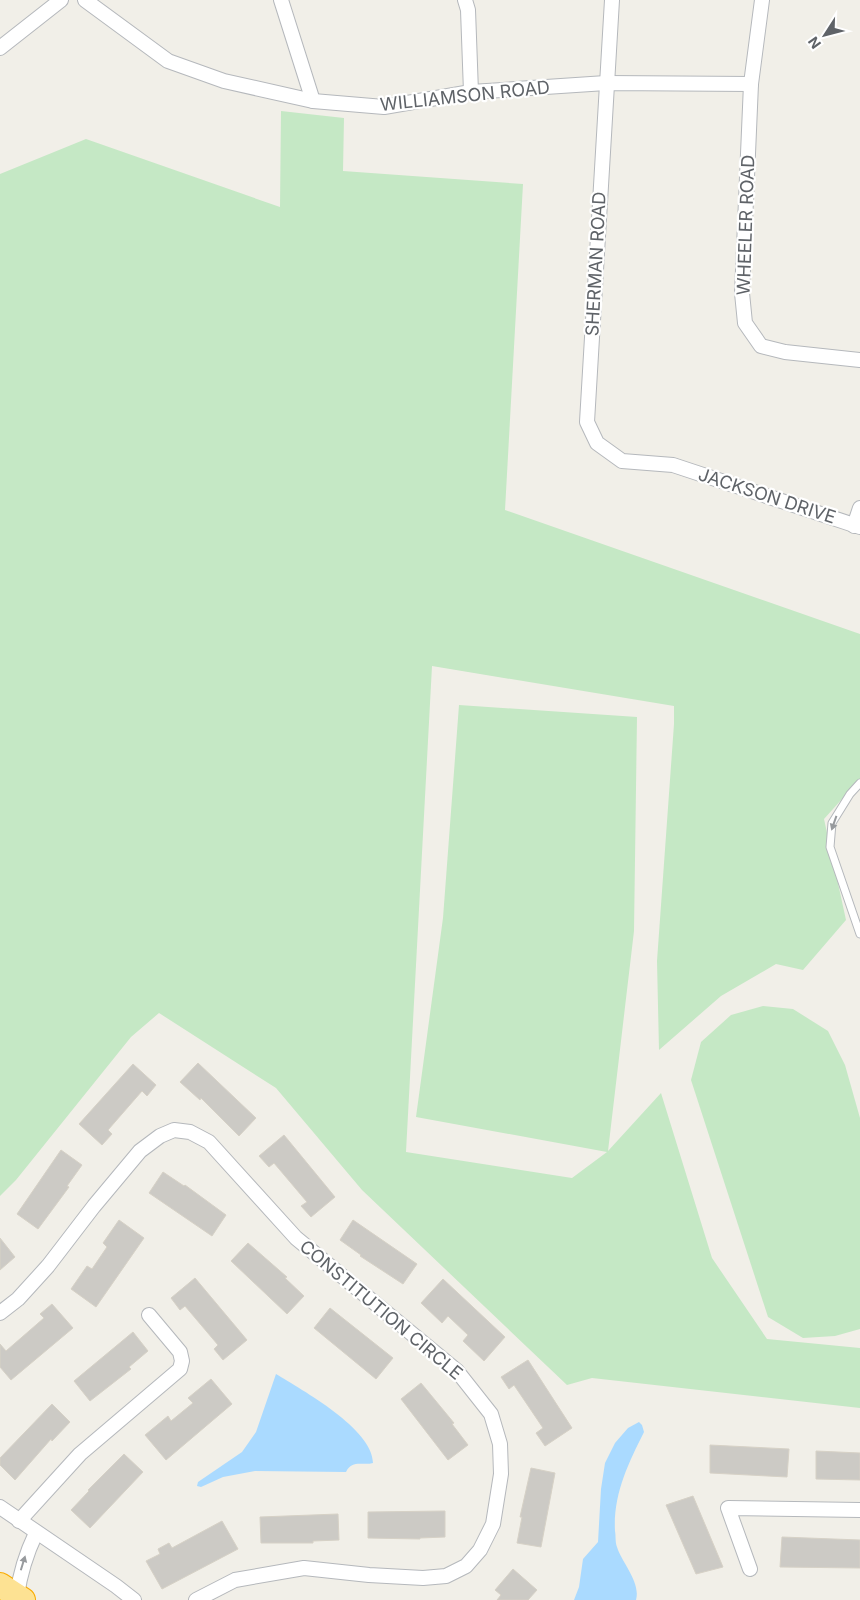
<svg xmlns="http://www.w3.org/2000/svg" width="860" height="1600" font-family="Inter,sans-serif">
<style>
.green{fill:#c5e8c5}
.water{fill:#aadaff}
.building{fill:#cccac5;stroke:#d6d1c6}
.lines{fill:none;stroke-linecap:round;stroke-linejoin:round}
.lane-casing{stroke:#b5b8bc;stroke-width:9}
.street-casing{stroke:#b5b8bc;stroke-width:16}
.highway-casing{stroke:#f9ab00;stroke-width:26}
.lane{stroke:#fff;stroke-width:7}
.street{stroke:#fff;stroke-width:14}
.highway{stroke:#fde293;stroke-width:24}
.oneway{fill:#979a9d}
.labels{text-anchor:middle;stroke-width:4.5;stroke-linejoin:round;paint-order:stroke}
.street-label{font-size:18px;fill:#5f6368;stroke:#fff}
</style>
<rect width="100%" height="100%" fill="#f1efe8"/>
<g class="green">
<path d="M281,111L344,118L343,171L523,184L505,510L860,634V779L824,819L846,920L803,970L776,964L721,996L659,1050L657,961L674,724V706L432,666L406,1152L572,1178L607,1152L416,1117L443,918L459,705L637,717L634,931L608,1151L661,1093L712,1258L767,1339L860,1348V1408L592,1378L567,1385L362,1190L276,1088L159,1013L131,1037L16,1180L0,1196V174L86,139L280,207Z"/>
<path d="M763,1006L793,1009L828,1031L845,1065L860,1118V1329L835,1336L803,1338L768,1317L691,1080L701,1042L731,1015Z"/>
</g>
<g class="water">
<path d="M276,1374C302,1390 373,1429 373,1463C363,1466 352,1459 346,1472L255,1471L223,1477L201,1487L197,1486L198,1482L242,1452L256,1432Z"/>
<path d="M639,1422L642,1425L644,1432C628,1464 613,1495 615,1531C616,1536 615,1542 617,1547C622,1563 641,1582 636,1600H574L579,1587L583,1559L598,1542L601,1489L605,1463L615,1443L628,1428Z"/>
</g>
<g class="building">
<path d="M198,1063L256,1118L239,1136L201,1098L200,1100L180,1082Z"/>
<path d="M133,1064L156,1085L147,1096L142,1091L108,1130L112,1134L102,1145L79,1124Z"/>
<path d="M284,1135L335,1197L311,1217L301,1206L307,1202L274,1163L269,1167L259,1156Z"/>
<path d="M61,1150L82,1165L67,1186L69,1187L38,1229L17,1214Z"/>
<path d="M163,1172L184,1186L185,1185L226,1215L212,1236L149,1193Z"/>
<path d="M119,1220L144,1238L96,1307L71,1289L87,1266L92,1269L107,1247L103,1243Z"/>
<path d="M353,1220L417,1264L403,1284L360,1256L361,1255L340,1240Z"/>
<path d="M0,1238L15,1257L0,1270Z"/>
<path d="M248,1243L287,1277L285,1278L304,1296L287,1314L231,1261Z"/>
<path d="M195,1278L247,1340L223,1360L214,1349L218,1345L185,1306L180,1310L171,1298Z"/>
<path d="M443,1279L505,1337L484,1361L463,1341L468,1335L448,1316L442,1323L421,1303Z"/>
<path d="M52,1304L73,1328L11,1380L0,1367V1344L6,1351L44,1318L40,1314Z"/>
<path d="M330,1308L393,1358L376,1379L314,1328Z"/>
<path d="M133,1332L148,1351L129,1367L131,1369L90,1401L74,1381Z"/>
<path d="M528,1360L572,1428L545,1446L536,1433L543,1428L514,1385L509,1389L501,1377Z"/>
<path d="M211,1379L232,1404L166,1460L145,1435L168,1416L171,1421L193,1403L188,1398Z"/>
<path d="M421,1383L454,1423L452,1424L468,1445L448,1460L401,1399Z"/>
<path d="M52,1404L70,1422L52,1441L51,1439L15,1480L0,1465V1458Z"/>
<path d="M710,1445L789,1449L787,1477L710,1473Z"/>
<path d="M816,1451L860,1453V1480L816,1479Z"/>
<path d="M124,1454L143,1472L90,1528L71,1510L89,1491L88,1490Z"/>
<path d="M531,1468L555,1473L541,1547L517,1543L522,1517H520Z"/>
<path d="M693,1496L723,1567L696,1574L666,1505Z"/>
<path d="M445,1511V1537L420,1538V1539L368,1538V1512Z"/>
<path d="M338,1514L339,1540L313,1541V1543H261L260,1517Z"/>
<path d="M222,1521L238,1549L162,1589L146,1561L160,1554L158,1549L169,1543L172,1548Z"/>
<path d="M782,1537L860,1540V1568L780,1567Z"/>
<path d="M513,1569L537,1590L528,1600H497L501,1595L495,1590Z"/>
</g>
<g class="lines">
<g class="lane-casing">
<path id="lane" d="M860,783L850,794L832,823L830,847L860,934"/>
</g>
<g class="street-casing">
<g id="street">
<path d="M85,0L168,61L224,81L313,101L384,107L471,92L606,83L751,84"/>
<path d="M281,0L313,101"/>
<path d="M465,0L468,10L471,92"/>
<path d="M612,0L587,422L597,443L622,461L673,465L860,527"/>
<path d="M762,0L751,84L742,293L745,323L761,346L785,352L860,360"/>
<path d="M0,48L61,0"/>
<path d="M854,526L860,508"/>
<path d="M0,1313L18,1299L48,1266L94,1206L140,1151L160,1136L174,1130L190,1132L209,1142L296,1238L457,1371L491,1414L500,1444L501,1474L493,1524L480,1550L466,1566L446,1576L423,1578L369,1575L304,1568L235,1580L196,1600"/>
<path d="M0,1507L116,1586L134,1600"/>
<path d="M19,1521L80,1454L180,1369L182,1361L180,1352L149,1315"/>
<path d="M750,1569L728,1508L860,1510"/>
<path d="M17,1596C20,1573 26,1554 36,1533"/>
</g>
</g>
<g class="highway-casing">
<path id="highway" d="M0,1585L23,1600"/>
</g>
<use href="#lane" class="lane"/>
<use href="#street" class="street"/>
<use href="#highway" class="highway"/>
</g>
<defs><path id="oneway-solid" d="M-6-.8H1V-3.2L6.5 0L1 3.2V.8H-6Z" transform="scale(1.25)"/></defs>
<g class="oneway">
<use href="#oneway-solid" transform="translate(834 823) rotate(109)"/>
<use href="#oneway-solid" transform="translate(23 1563) rotate(-73)"/>
</g>
<g class="labels">
<g class="street-label">
<text transform="translate(465 96) rotate(-6)" y="6">WILLIAMSON ROAD</text>
<text transform="translate(746 225) rotate(-88)" y="6">WHEELER ROAD</text>
<text transform="translate(596 264) rotate(-87)" y="6">SHERMAN ROAD</text>
<text transform="translate(767 496) rotate(18)" y="6">JACKSON DRIVE</text>
<text transform="translate(381 1310) rotate(40)" y="6">CONSTITUTION CIRCLE</text>
</g>
</g>
<g transform="translate(825 35) rotate(234)" stroke="#ffffff" stroke-width="4" paint-order="stroke">
<path d="M0-4L9 19L0 12L-9 19Z" fill="#5f6368"/>
<text y="-8" font-size="14" font-weight="bold" text-anchor="middle" fill="#5f6368">N</text>
</g>
</svg>
